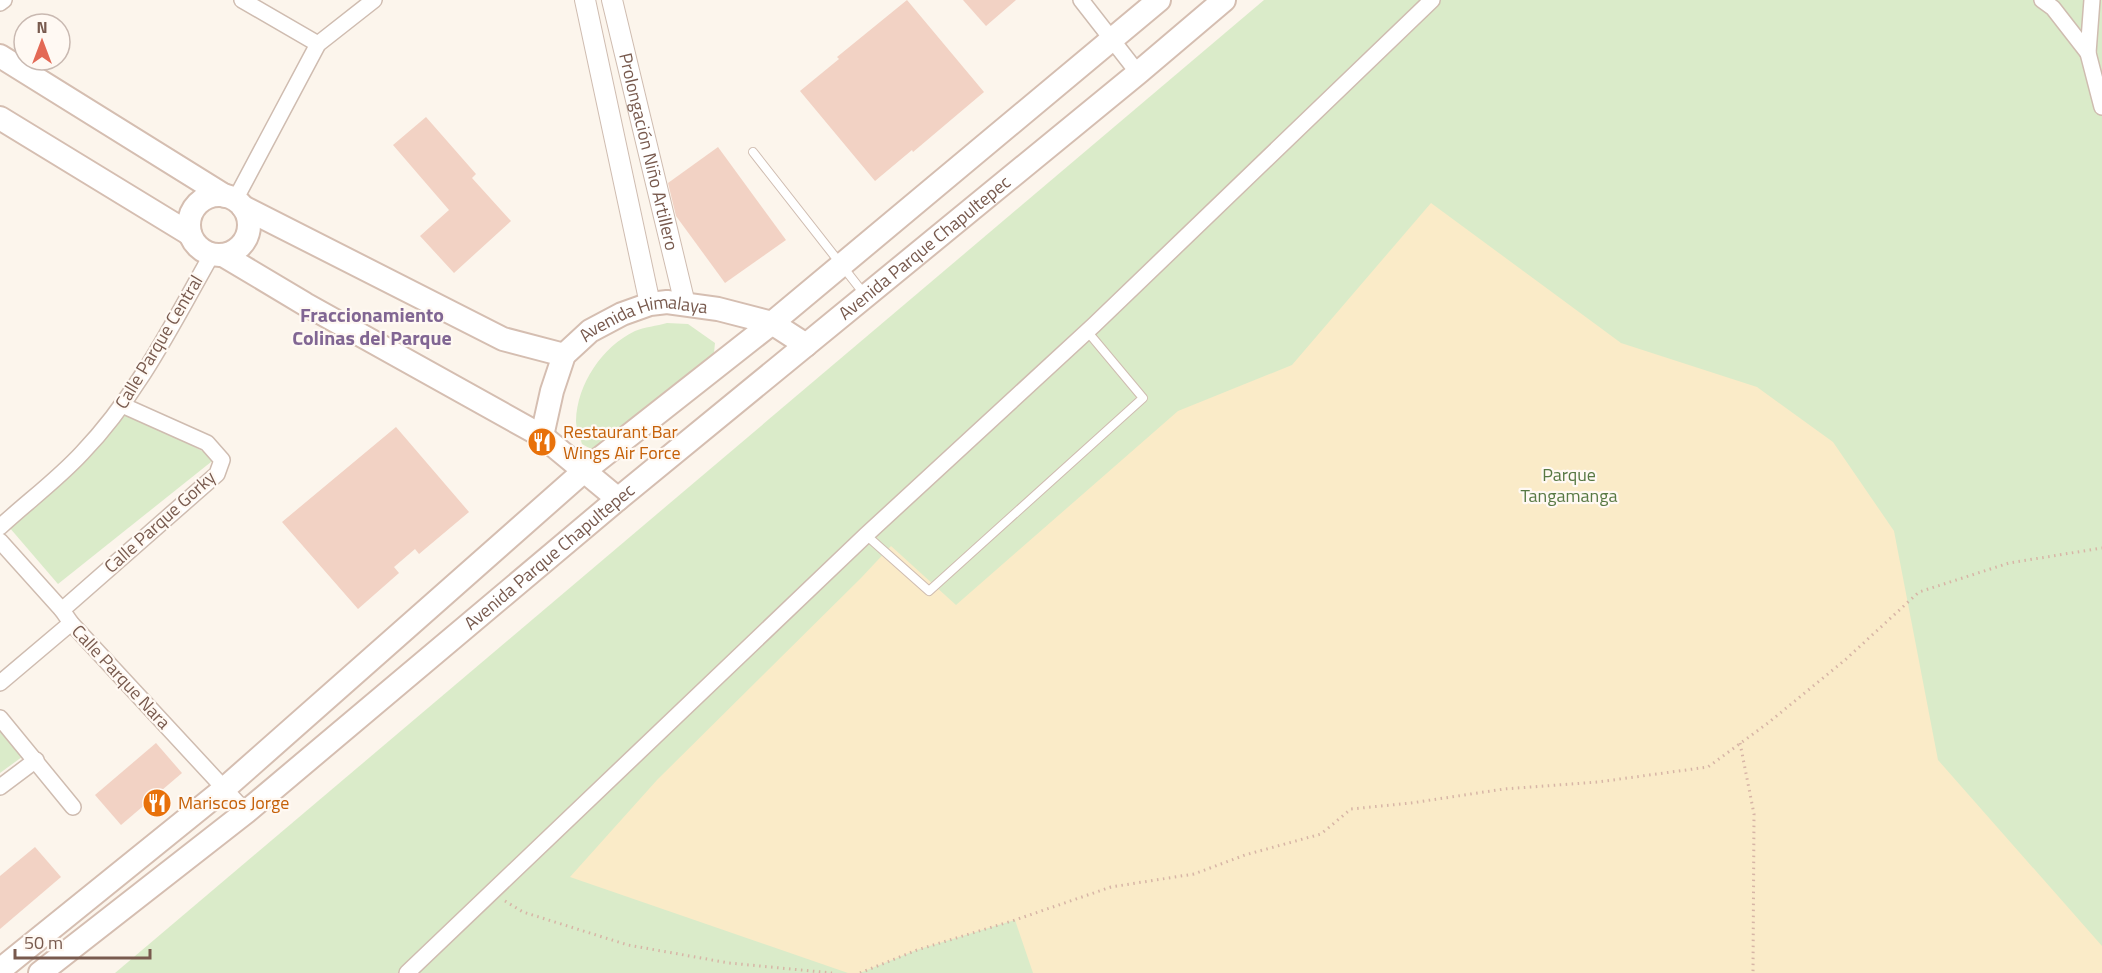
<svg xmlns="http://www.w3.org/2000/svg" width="2102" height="973" font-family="'Titillium Web',sans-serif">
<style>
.green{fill:#daebc9}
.sand{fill:#faebc8}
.building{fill:#f2d2c4}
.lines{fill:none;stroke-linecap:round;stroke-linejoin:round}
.service-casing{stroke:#cfbcb0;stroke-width:10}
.minor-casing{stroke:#cfbcb0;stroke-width:18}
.tertiary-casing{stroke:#cfbcb0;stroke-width:22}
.secondary-casing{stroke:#d5beb1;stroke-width:26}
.path{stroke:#d7b5a6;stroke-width:3;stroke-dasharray:1.5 4.5;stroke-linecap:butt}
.service{stroke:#fff;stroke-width:8}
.minor{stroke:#fff;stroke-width:15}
.tertiary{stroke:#fff;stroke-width:20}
.secondary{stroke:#fff;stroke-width:22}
.labels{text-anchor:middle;stroke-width:4.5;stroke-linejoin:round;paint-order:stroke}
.street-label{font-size:18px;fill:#785a4e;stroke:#fff9f3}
.food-label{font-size:18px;fill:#c56008;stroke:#fff9f3;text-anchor:start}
.park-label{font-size:18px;fill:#577843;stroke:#fff9f3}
.neighbourhood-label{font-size:20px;font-weight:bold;fill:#816693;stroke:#fff9f3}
</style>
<rect width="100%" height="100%" fill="#fcf5ec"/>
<g class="green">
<path d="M1264,0H2102V973H115Z"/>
<path d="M667,323L688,324L715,343L714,353L596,452L582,444C580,437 576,428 576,421C577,384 602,347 635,331C644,327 657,326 667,323Z"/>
<path d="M124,411L216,458L58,584L9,527Z"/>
<path d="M0,721L26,754L0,773Z"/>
</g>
<path class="sand" d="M1431,203L1621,343L1757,387L1833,442L1894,531L1938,760L2102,946V973H1033L1015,920L917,950L860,973H848L570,877L657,780L861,578L891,546L956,605L1178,411L1292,365Z"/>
<g class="building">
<path d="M907,0L984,92L913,152L912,150L875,181L800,91L839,59L837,57Z"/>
<path d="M963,0H1016L986,26Z"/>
<path d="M426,117L476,174L472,178L511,221L454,273L420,236L449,210L393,145Z"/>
<path d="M718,147L786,240L725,283L676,216L668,183Z"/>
<path d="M396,427L469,512L419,554L415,549L394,567L399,573L358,609L282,522Z"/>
<path d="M156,743L182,773L121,825L95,795Z"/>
<path d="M35,847L61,877L0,929V876Z"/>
</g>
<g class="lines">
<g class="service-casing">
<g id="service">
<path d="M753,152L865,295"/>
<path d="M866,535L929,591L1143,398L1087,331"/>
</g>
</g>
<g class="minor-casing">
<g id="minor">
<path d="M242,0L318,44"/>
<path d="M1081,0L1138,73"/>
<path d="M2042,0L2053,8L2088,53"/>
<path d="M2092,0L2088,53L2102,107"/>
<path d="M0,3L4,0"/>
<path d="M235,200L318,44L374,0"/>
<path d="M0,527C27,502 57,480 82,453C137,396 173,323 212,254"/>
<path d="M0,541L62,610L71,623L246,812"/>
<path d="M62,610L217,474L222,460L207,443L122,405"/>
<path d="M0,683L71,623"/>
<path d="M0,718L73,807"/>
<path d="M0,787L36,760"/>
<path d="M407,973L866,535L1094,325L1432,0"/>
</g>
</g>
<g class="tertiary-casing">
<g id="tertiary">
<path d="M585,0L650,304"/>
<path id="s1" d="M612,0L685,304"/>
</g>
</g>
<g class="secondary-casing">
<g id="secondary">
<path d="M0,56L225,196"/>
<path d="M0,118L190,234"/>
<circle cx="219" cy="225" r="30"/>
<path d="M243,207L503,339L564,355"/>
<path d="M223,255L305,304L542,436L618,499"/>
<path id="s2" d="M542,436L552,391L564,355L590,331L622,314L650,304L667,302L718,309L772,323L806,345"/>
<path d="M0,970L224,789L584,471L772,323L1159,0"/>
<path id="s3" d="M40,973L246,812L618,499L1138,73L1224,0"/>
</g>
</g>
<g class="path">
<path d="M1740,743L1754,814L1753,973"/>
<path d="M505,901L523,912L628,945L729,963L832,973"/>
<path d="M860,973L917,950L1015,920L1111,887L1194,874L1245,855L1321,834L1351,809L1411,803L1504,789L1598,782L1708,767L1768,723L1845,660L1919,592L2009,563L2102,548"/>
</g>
<use href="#service" class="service"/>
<use href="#minor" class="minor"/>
<use href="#tertiary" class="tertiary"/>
<use href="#secondary" class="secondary"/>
</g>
<defs>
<g id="restaurant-disc" transform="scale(1.5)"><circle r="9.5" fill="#e8710a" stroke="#fff9f3"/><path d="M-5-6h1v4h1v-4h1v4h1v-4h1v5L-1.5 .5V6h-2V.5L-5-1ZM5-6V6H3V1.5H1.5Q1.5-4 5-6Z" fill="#fff"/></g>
</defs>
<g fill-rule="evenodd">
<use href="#restaurant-disc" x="542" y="442"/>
<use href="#restaurant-disc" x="157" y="803"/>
</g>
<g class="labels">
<g class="street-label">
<text dy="6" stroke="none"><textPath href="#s1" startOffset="156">Prolongación Niño Artillero</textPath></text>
<text dy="6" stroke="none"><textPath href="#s3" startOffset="1144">Avenida Parque Chapultepec</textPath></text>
<text dy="6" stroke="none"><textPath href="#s2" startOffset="176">Avenida Himalaya</textPath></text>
<text transform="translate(159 342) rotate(-59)" y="6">Calle Parque Central</text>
<text transform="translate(160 522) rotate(-42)" y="6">Calle Parque Gorky</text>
<text dy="6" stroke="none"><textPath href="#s3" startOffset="658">Avenida Parque Chapultepec</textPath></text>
<text transform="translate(121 677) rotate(47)" y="6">Calle Parque Nara</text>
</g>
<g class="food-label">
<text x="563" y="438">Restaurant Bar<tspan x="563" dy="21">Wings Air Force</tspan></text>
<text x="178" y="809">Mariscos Jorge</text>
</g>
<g class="park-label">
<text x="1569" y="481">Parque<tspan x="1569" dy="21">Tangamanga</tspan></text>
</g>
<g class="neighbourhood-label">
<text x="372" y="322">Fraccionamiento<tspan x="372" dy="23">Colinas del Parque</tspan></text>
</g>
</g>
<g transform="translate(42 42)"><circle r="28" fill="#fff9f3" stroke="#c9b9b1" stroke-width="1.5"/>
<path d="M0-4.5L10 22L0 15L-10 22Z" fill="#e36955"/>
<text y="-9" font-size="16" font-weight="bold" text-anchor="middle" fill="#785a4e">N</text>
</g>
<path d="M15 949v9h135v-9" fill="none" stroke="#785a4e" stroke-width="3"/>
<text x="24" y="949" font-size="18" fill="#785a4e" stroke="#fff9f3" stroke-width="4.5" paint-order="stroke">50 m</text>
</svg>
